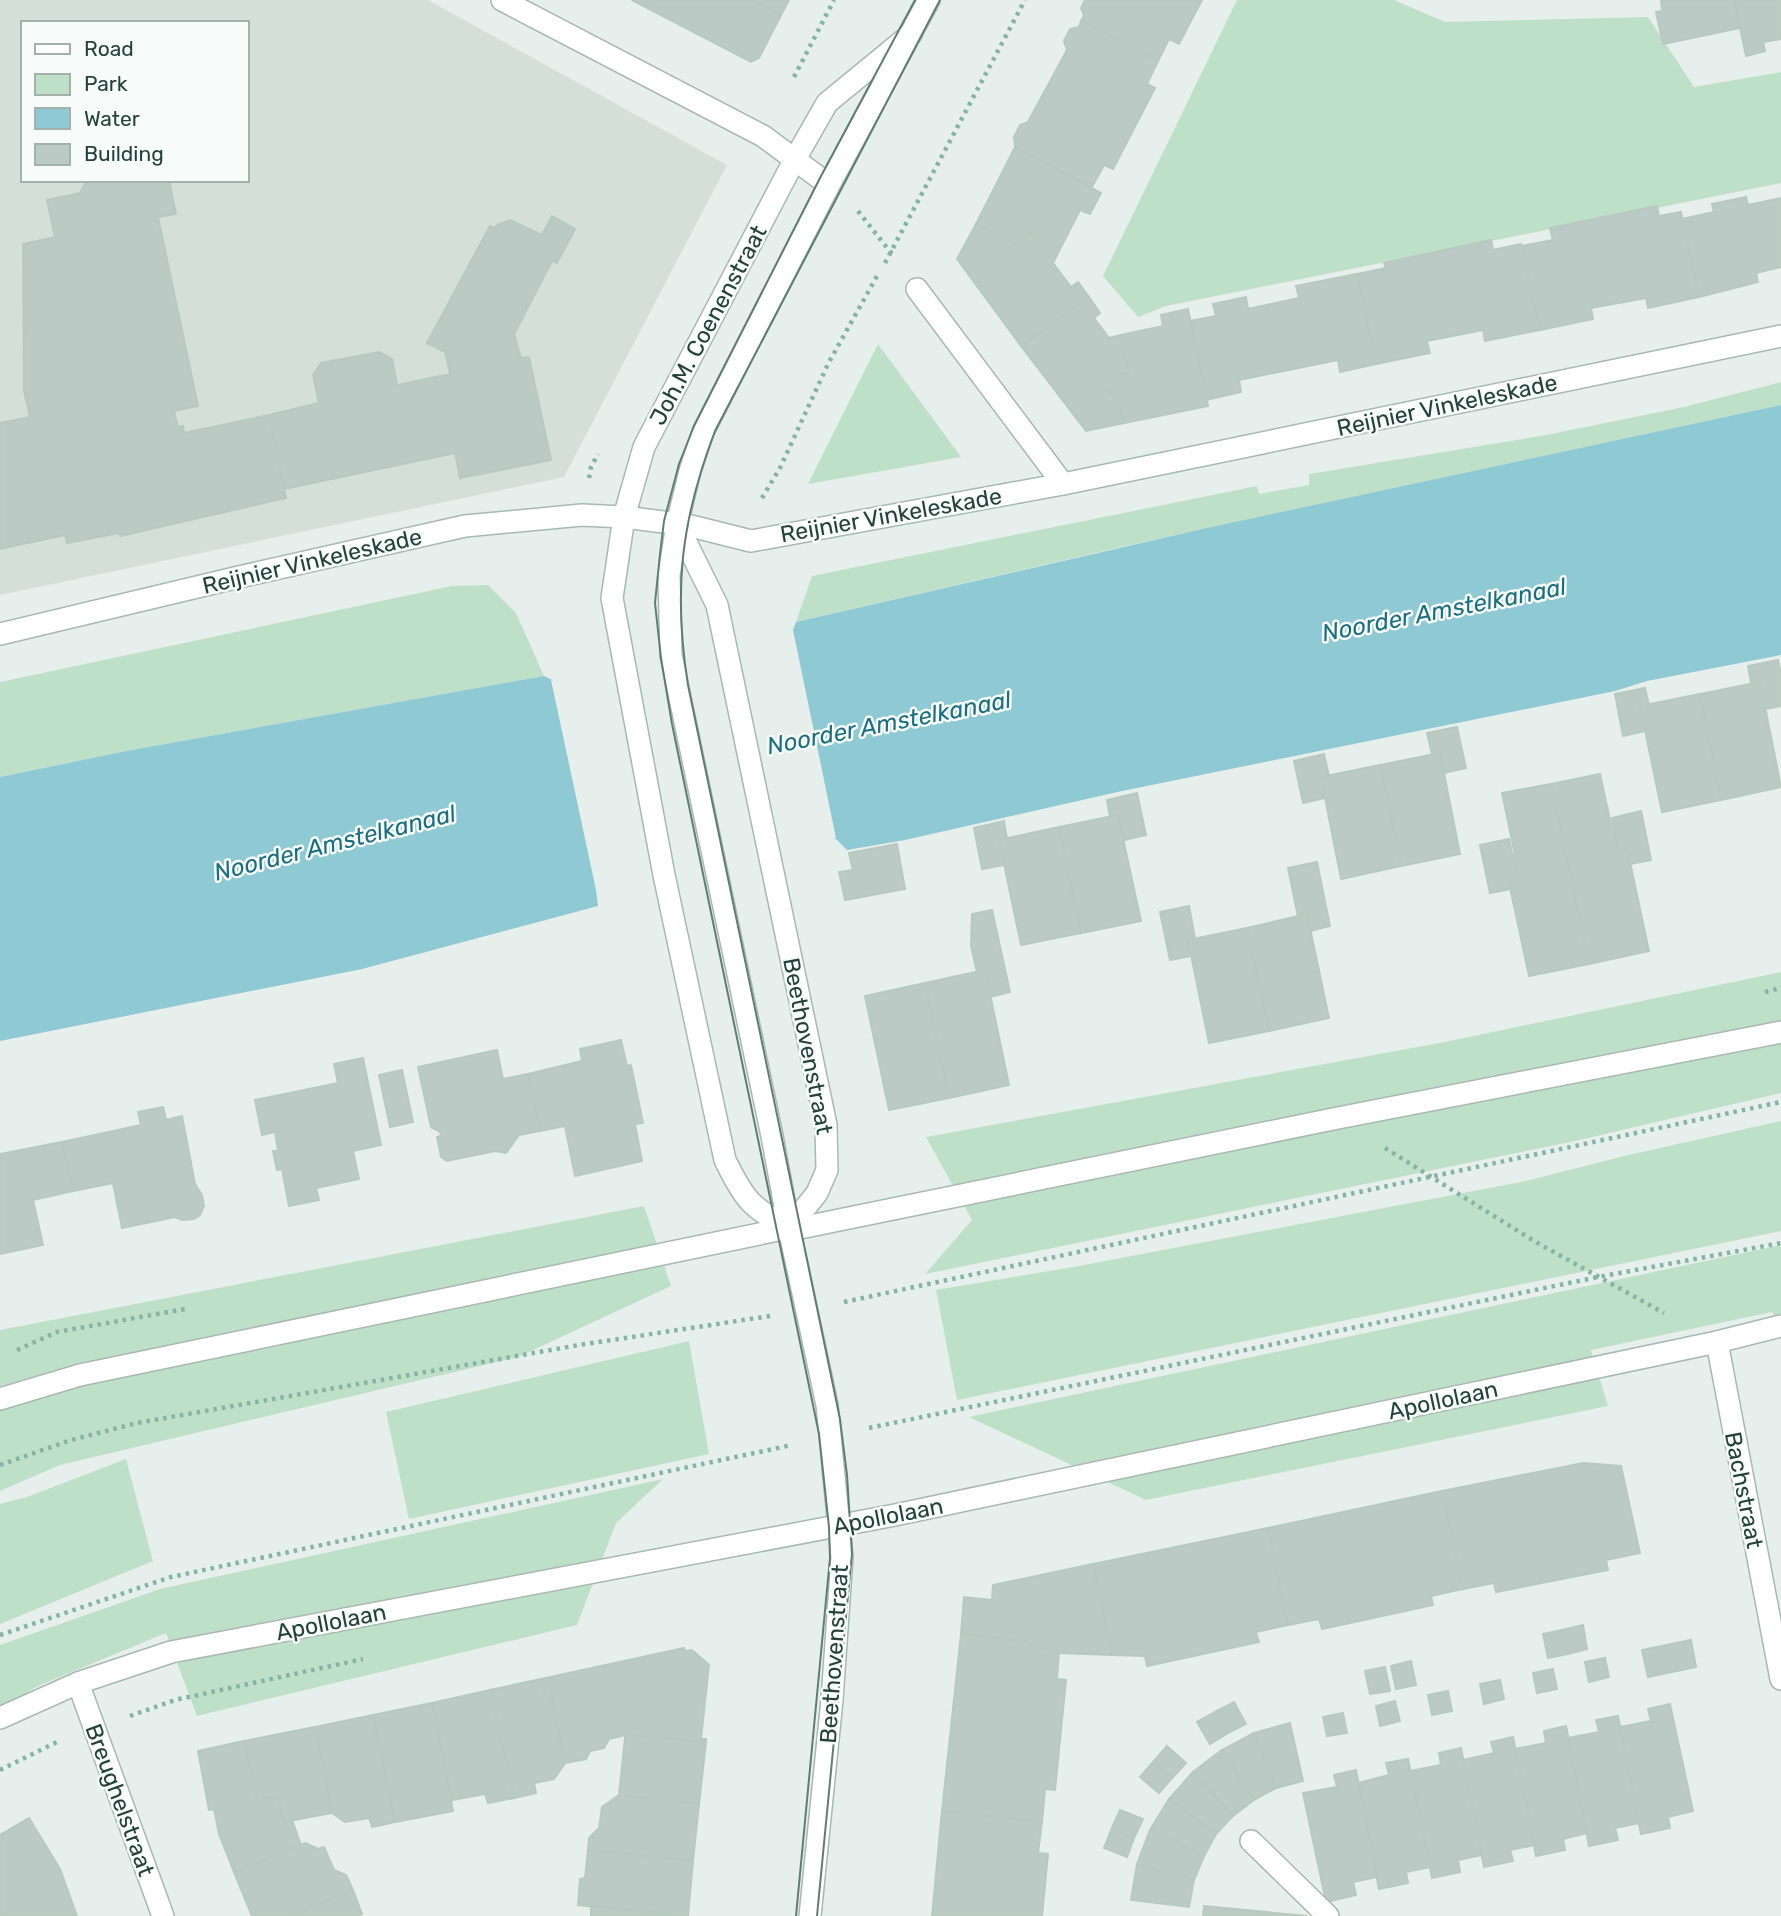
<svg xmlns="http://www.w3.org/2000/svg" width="1781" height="1916" font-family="Rubik,sans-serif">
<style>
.built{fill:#d4dfda;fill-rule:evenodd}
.green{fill:#bfe0c8}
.water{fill:#8ec9d4}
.pier{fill:#e6efeb}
.building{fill:#bbcac4;stroke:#b8c9c2;stroke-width:2}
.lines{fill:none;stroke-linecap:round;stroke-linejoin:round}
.service-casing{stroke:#a8b8b2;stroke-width:24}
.minor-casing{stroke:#a8b8b2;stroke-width:24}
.tertiary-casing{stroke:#a8b8b2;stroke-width:24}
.path{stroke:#86b3a5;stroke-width:4.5;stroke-dasharray:3.5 5;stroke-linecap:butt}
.service{stroke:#fff;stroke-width:21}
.minor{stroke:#fff;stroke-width:21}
.tertiary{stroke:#fff;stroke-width:21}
.tram{stroke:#5f7d75;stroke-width:2}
.labels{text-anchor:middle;stroke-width:5;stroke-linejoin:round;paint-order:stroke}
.street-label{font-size:23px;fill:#24423a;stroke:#f7fbf9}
.water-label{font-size:24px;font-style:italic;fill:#1c6f80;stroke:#f7fbf9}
</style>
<rect width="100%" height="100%" fill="#e6efeb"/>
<path class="built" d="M0,0H428L727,165L564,477L0,595ZM23,23H247V180H23Z"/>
<g class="green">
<path d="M1237,0H1394L1445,22L1648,17L1694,87L1781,72V183L1166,306L1138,317L1103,276Z"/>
<path d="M878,344L961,457L808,484Z"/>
<path d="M1781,382V405L1126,546L796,622L812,576L1257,486L1259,494L1309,485V474L1541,436L1684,407Z"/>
<path d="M488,585L516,613L544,676L126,751L0,777V682L452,586Z"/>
<path d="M1781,972V1093L1575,1141L925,1274L972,1220L926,1137L1445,1042Z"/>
<path d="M1781,1121V1231L957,1400L936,1290L1079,1266L1526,1181L1624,1156Z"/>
<path d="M644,1206L671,1286L518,1357L60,1465L0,1491V1330Z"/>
<path d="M1781,1245V1324L1772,1312L1591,1350L1608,1406L1146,1500L969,1417Z"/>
<path d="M689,1341L709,1454L409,1519L386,1412Z"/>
<path d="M126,1459L153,1561L0,1624V1504L27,1497Z"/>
<path d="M663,1479L616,1523L577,1625L197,1716L166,1633L38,1686L0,1708V1645L160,1589Z"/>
</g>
<path class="water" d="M1781,405V655L1647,681L1615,691L1122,791L905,840L847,850L836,839L831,837L649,874L596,890L598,906L362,969L0,1041V777L126,751L544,676L563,685L785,635L793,630L796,622L1207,528Z"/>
<path class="pier" d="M793,630L836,838L596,890L551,680L563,681Z"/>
<g class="building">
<path d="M632,0H752L781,15L759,58L751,62Z"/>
<path d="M752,0H789L781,15Z"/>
<path d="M1085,0H1202L1179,44L1169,39L1158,61L1081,21L1084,16L1081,8Z"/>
<path d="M1661,0H1734L1740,28L1663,44L1656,12L1662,11Z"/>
<path d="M1734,0H1781V39L1763,42L1765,51L1746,56Z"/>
<path d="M1081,21L1158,61L1147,84L1155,88L1113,169L1104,165L1092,187L1015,147L1014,137L1020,125L1028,122L1067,50L1064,41L1070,29L1079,27Z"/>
<path d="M1015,147L1101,193L1090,214L1080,210L1060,249L1028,233L1020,246L1010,241L1001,247L990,231L976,224Z"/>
<path d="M87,180H134L135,182L169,180L176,214L158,217L198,406L174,411L178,427L183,426L184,433L269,415L286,498L120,536L119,533L67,543L65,535L0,549V423L30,417L24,391L23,244L55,237L47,200L80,193Z"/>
<path d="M1746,197L1748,205L1781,198V267L1756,273L1758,282L1699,297L1682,219L1714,212L1712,204Z"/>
<path d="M1657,206L1659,216L1681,212L1699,297L1648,308L1646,298L1591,308L1593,319L1540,330L1521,246L1553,240L1550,228Z"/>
<path d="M552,216L575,229L557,263L552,261L514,334L521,358L529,357L551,460L460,478L455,453L284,489L269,415L319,403L313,375L321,363L379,352L392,359L397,385L450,374L445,352L427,343L490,226L494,228L499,224L510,220L542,235Z"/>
<path d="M976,224L990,231L1001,247L1010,241L1020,246L1028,233L1060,249L1053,263L1071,287L1078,282L1089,297L1021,346L957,259Z"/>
<path d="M1491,240L1493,250L1521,244L1540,330L1485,341L1483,330L1427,341L1430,353L1376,364L1357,274L1386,268L1384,263Z"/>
<path d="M1357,274L1376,364L1340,372L1338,360L1239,380L1241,392L1206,400L1190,321L1216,316L1213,304L1246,297L1248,309L1299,298L1296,286Z"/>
<path d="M1089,297L1100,313L1094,318L1109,338L1121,335L1129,373L1113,375L1115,386L1108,390L1120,405L1124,423L1086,431L1021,346Z"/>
<path d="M1188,309L1208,406L1124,423L1120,405L1108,390L1115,386L1113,375L1129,373L1121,335L1163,326L1161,315Z"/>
<path d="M1778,660L1781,674V706L1765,709L1760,682L1751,683L1748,666Z"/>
<path d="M1760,682L1781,787L1721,800L1700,694Z"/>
<path d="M1645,688L1649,705L1640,706L1645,731L1623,736L1615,694Z"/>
<path d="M1700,694L1721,800L1662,812L1640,706Z"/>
<path d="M1457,727L1466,768L1444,773L1440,753L1432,754L1427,733Z"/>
<path d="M1440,753L1460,854L1401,866L1380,765Z"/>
<path d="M1324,754L1329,776L1321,777L1325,798L1303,803L1294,761Z"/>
<path d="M1380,765L1401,866L1341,879L1321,777Z"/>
<path d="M1600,774L1613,834H1616L1618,850L1627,848L1649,951L1589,964L1551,784Z"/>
<path d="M1551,784L1589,964L1529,976L1507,873L1516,872L1512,855H1515L1502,793Z"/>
<path d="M1137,793L1146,835L1124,840L1118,815L1110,817L1107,800Z"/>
<path d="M1641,811L1651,860L1630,864L1627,848L1618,850L1612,818Z"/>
<path d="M1118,815L1141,921L1081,933L1059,827Z"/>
<path d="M1004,821L1007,839L999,840L1004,865L982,869L974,828Z"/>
<path d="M1059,827L1081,933L1021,945L999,840Z"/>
<path d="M1509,839L1516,872L1507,873L1511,889L1490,893L1480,845Z"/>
<path d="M897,844L905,889L845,900L839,872L853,870L849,853Z"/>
<path d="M1317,862L1330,926L1310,931L1307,914L1298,917L1288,868Z"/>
<path d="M1189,906L1195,938L1188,940L1191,956L1170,960L1160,912Z"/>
<path d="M992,910L1010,992L990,997L985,970L977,972L971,946L972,914Z"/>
<path d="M1307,914L1329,1018L1269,1031L1247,928Z"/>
<path d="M1247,928L1269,1031L1209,1043L1188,940Z"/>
<path d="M985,970L1009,1085L949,1098L925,983Z"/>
<path d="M925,983L949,1098L889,1110L865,996Z"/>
<path d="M621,1040L627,1066L631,1065L643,1123L635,1124L642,1161L575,1176L565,1126L540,1131L528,1074L582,1061L580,1049Z"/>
<path d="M497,1050L503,1079L528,1074L540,1131L519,1135L506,1153L495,1151L447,1161L441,1157L437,1137L441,1136L440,1132L431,1127L418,1067Z"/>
<path d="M363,1058L381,1145L353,1151L359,1179L316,1188L319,1200L289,1206L282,1169L277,1170L273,1151H278L275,1132L262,1135L255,1100L338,1083L334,1064Z"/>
<path d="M402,1070L413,1122L390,1127L379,1075Z"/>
<path d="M163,1107L166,1120L182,1116L195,1184L202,1195L204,1206L200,1215L194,1219L182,1220L175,1217L122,1228L113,1183L73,1191L62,1142L141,1125L138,1112Z"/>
<path d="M62,1142L73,1191L33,1200L43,1245L0,1254V1154Z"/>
<path d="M1583,1463L1621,1466L1640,1553L1606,1560L1608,1570L1496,1592L1494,1583L1463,1589L1442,1491Z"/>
<path d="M1442,1491L1463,1589L1431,1596L1433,1605L1322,1629L1319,1619L1288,1625L1268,1528Z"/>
<path d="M1268,1528L1288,1625L1256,1632L1259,1642L1147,1666L1145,1656L1112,1655L1093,1564Z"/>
<path d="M1093,1564L1112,1655L1059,1653V1651L1031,1646L1028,1642L961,1634L964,1597L992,1600L993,1585Z"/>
<path d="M1583,1625L1587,1649L1568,1654L1562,1630Z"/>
<path d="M1562,1630L1568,1654L1548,1658L1543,1634Z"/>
<path d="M961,1634L1028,1642L1031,1646L1059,1651L1057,1679L1066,1680L1055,1790L1045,1789L1042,1822L942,1811Z"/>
<path d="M1691,1640L1696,1667L1648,1677L1642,1650Z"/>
<path d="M684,1648L685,1651L692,1650L709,1665L701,1739H706V1742L628,1735L625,1738V1735L609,1739L604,1748L590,1751L586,1759L565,1763L551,1693L544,1695L541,1679Z"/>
<path d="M1605,1658L1609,1677L1589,1682L1585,1662Z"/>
<path d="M1411,1661L1416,1685L1396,1689L1391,1666Z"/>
<path d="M1385,1667L1390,1691L1370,1694L1365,1671Z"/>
<path d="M1553,1669L1557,1689L1537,1693L1533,1673Z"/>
<path d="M541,1679L544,1695L551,1693L565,1763L554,1779L534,1783L536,1793L514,1798L490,1690Z"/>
<path d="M1500,1680L1504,1699L1484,1704L1480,1684Z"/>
<path d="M490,1690L514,1798L488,1803L485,1794L452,1800L432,1703Z"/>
<path d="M1448,1691L1452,1711L1432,1715L1428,1695Z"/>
<path d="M1395,1701L1400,1721L1380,1726L1376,1706Z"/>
<path d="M1234,1702L1246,1724L1228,1733L1215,1712Z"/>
<path d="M432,1703L453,1811L395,1822L373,1715Z"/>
<path d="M1670,1704L1693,1811L1668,1817L1670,1828L1641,1834L1620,1727L1651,1721L1648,1709Z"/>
<path d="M1215,1712L1228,1733L1210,1744L1197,1722Z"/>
<path d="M1343,1713L1347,1733L1327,1736L1323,1717Z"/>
<path d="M373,1715L395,1822L372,1827L369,1818L345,1822L332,1813L315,1727Z"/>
<path d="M1618,1716L1639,1823L1615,1828L1618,1840L1589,1846L1568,1738L1599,1732L1596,1720Z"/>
<path d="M1290,1723L1303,1781L1276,1788L1254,1733Z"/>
<path d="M1566,1726L1587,1833L1563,1839L1565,1850L1536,1856L1515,1749L1546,1743L1544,1731Z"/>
<path d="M315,1727L332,1813L283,1822L278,1796L257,1800L244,1741Z"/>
<path d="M1254,1733L1276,1788L1254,1800L1222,1750Z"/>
<path d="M628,1735L706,1742L699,1804L619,1795L625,1738Z"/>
<path d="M1513,1737L1535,1845L1510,1850L1513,1861L1484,1867L1463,1760L1494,1753L1491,1742Z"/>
<path d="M244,1741L257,1800L278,1796L283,1822L292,1820L301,1845L234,1872L219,1834L214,1809L209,1810L198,1751Z"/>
<path d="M1167,1746L1186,1763L1172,1778L1154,1761Z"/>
<path d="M1461,1748L1482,1855L1458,1860L1460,1872L1432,1878L1410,1771L1441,1765L1439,1753Z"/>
<path d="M1222,1750L1254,1800L1233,1816L1193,1772Z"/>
<path d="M1408,1759L1430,1867L1406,1872L1408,1883L1379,1889L1358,1783L1389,1775L1386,1763Z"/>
<path d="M1154,1761L1172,1778L1159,1793L1140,1777Z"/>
<path d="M1356,1770L1377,1877L1353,1882L1356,1895L1326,1902L1303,1793L1337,1787L1334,1775Z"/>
<path d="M1193,1772L1233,1816L1216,1834L1169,1799Z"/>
<path d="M619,1795L699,1804L693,1861L588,1850L589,1838L599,1828L602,1807Z"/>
<path d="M1169,1799L1216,1834L1204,1856L1150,1830Z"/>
<path d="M1120,1810L1143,1819L1134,1838L1112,1828Z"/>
<path d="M942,1811L1042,1822L1038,1853L1048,1854L1042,1916H932Z"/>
<path d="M29,1818L60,1869L77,1916H0V1835Z"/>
<path d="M1112,1828L1134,1838L1127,1857L1104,1848Z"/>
<path d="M1150,1830L1204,1856L1194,1880L1137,1864Z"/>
<path d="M305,1843L318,1849L324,1847L334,1870L346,1875L353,1890L288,1916H252L234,1872Z"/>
<path d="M588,1850L693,1861L688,1916L578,1905L580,1879L585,1878Z"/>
<path d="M1137,1864L1194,1880L1189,1907L1131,1900Z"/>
<path d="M353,1890L362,1914L358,1916H288Z"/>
<path d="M591,1906L687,1916H591Z"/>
<path d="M1204,1906L1307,1916H1203Z"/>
</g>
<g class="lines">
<g class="service-casing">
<g id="service">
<path d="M677,524L669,575L671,655L772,1136L789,1228"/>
<path d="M1251,1841L1328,1916"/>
</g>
</g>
<g class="minor-casing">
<g id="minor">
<path d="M502,0L763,136L829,185"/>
<path d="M917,289L1063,484"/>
<path d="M0,634L239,577L465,526L582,515L624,517L687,525L751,541L1063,484L1781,336"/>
<path d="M1717,1342L1781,1679"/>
<path d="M78,1683L163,1916"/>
</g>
</g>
<g class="tertiary-casing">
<g id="tertiary">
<path d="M789,1228L817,1193L827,1170L826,1125L717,605L677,524L690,471L703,432L829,185L929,0"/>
<path d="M0,1399L80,1375L778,1230L800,1228L1338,1118L1781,1032"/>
<path d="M0,1718L78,1683L171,1652L895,1515L1717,1342L1781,1326"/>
<path d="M810,1916L832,1700L842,1557L827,1405L789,1228C751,1208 744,1199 725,1160L664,875L612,598L624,517L644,447L795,159L827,103L911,34"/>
</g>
</g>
<g class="path">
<path d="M794,77L834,0"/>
<path d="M858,211L892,254"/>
<path d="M885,263L1025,0"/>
<path d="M589,478L591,467L598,454"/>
<path d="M762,498L780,468L828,364L877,276"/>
<path d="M1765,992L1781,988"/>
<path d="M1385,1148L1534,1241L1664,1313"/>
<path d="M844,1302L1781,1102"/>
<path d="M17,1350L57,1332L185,1309"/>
<path d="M869,1428L1598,1277L1781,1243"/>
<path d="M0,1465L71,1440L137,1423L579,1345L770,1316"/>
<path d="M0,1635L171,1577L792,1445"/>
<path d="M130,1716L175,1700L363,1659"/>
<path d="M0,1770L59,1741"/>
</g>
<use href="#service" class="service"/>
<use href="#minor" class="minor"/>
<use href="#tertiary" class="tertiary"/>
<g class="tram">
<path d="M796,1916L830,1558L829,1527L819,1434L672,724L661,658L655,603L660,554L664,521L679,464L694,426L820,178L915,0"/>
<path d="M817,1916L852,1554L847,1475L840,1419L688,685C673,591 681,520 715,431L940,0"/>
</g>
</g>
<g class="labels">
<g class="street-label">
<text transform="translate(708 325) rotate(-62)" y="8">Joh.M. Coenenstraat</text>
<text transform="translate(1447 405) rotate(-12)" y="8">Reijnier Vinkeleskade</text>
<text transform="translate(891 515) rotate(-10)" y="8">Reijnier Vinkeleskade</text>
<text transform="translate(312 561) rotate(-13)" y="8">Reijnier Vinkeleskade</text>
<text transform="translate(808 1046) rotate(79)" y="8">Beethovenstraat</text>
<text transform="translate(1443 1400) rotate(-12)" y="8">Apollolaan</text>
<text transform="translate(1744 1490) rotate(79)" y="8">Bachstraat</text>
<text transform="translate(888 1516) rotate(-11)" y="8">Apollolaan</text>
<text transform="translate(331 1622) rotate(-11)" y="8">Apollolaan</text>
<text transform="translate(834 1654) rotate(-86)" y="8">Beethovenstraat</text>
<text transform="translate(120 1800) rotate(70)" y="8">Breughelstraat</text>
</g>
<g class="water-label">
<text transform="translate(1444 610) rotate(-11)" y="8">Noorder Amstelkanaal</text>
<text transform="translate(889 723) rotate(-11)" y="8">Noorder Amstelkanaal</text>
<text transform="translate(335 843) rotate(-14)" y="8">Noorder Amstelkanaal</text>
</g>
</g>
<rect x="21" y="21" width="228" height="161" fill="#f7fbf9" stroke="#a3b1ad" stroke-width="2"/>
<rect x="35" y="44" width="35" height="10" fill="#ffffff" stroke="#a3b1ad" stroke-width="2"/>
<text x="84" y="56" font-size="21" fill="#24423a">Road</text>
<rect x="35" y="74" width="35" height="21" fill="#bfe0c8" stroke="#a3b1ad" stroke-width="2"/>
<text x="84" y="91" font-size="21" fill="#24423a">Park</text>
<rect x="35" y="108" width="35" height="21" fill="#8ec9d4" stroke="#a3b1ad" stroke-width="2"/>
<text x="84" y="126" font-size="21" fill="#24423a">Water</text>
<rect x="35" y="144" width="35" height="21" fill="#bbcac4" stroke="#a3b1ad" stroke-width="2"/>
<text x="84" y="161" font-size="21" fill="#24423a">Building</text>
</svg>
